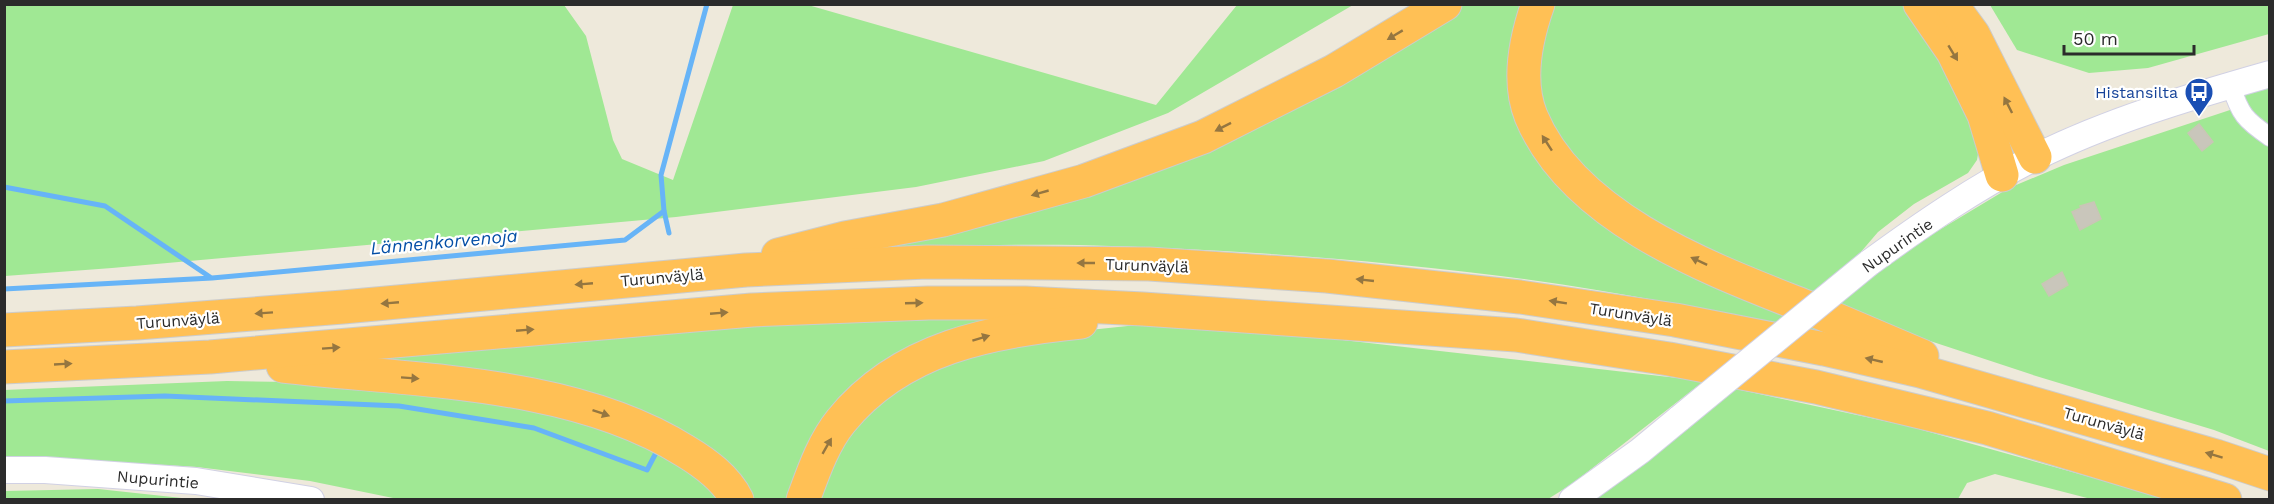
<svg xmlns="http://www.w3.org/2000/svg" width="2274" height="504" font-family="'Work Sans',sans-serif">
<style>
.green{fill:#a0e894}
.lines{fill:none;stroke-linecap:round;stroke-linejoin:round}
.stream{stroke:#67b4f7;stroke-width:5}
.building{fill:#c9c6bb;stroke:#c9c6b5;stroke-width:1.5}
.minor-casing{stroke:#d1d1e4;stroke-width:20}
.secondary-casing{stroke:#d1d1e4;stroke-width:28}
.motorway-casing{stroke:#ccc;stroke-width:35}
.minor{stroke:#fff;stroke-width:18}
.secondary{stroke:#fff;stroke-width:26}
.motorway{stroke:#ffc055;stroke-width:33}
.secondary-bridge-casing{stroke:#d1d1e4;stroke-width:28;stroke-linecap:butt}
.secondary-bridge{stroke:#fff;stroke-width:26}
.oneway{fill:#957640}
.labels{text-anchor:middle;stroke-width:4.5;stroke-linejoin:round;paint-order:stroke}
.transit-label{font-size:16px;fill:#164399;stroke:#fff;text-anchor:end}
.street-label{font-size:16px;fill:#2b2b2b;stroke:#fff}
.water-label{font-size:18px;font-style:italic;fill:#034ea6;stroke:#fff}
</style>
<rect width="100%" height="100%" fill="#eee9db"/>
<g class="green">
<path d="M5,4L564,5L586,36L613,140L622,159L673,180L733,5H808L1156,105L1237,5H1353L1168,113L1044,161L916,187L676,217L112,268L5,276Z"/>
<path d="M1455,5H1528L1517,42L1559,174L1846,337C1741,316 1637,295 1531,280C1383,260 1229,249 1079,245C1006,244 932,246 859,248L1025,207Z"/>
<path d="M1546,5H1906L1926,29L1980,142L1977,160L1968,173L1914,204L1878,232L1860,253L1805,298L1614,204L1566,158L1535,99Z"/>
<path d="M1990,5H2269V34L2148,68L2089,73L2017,50Z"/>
<path d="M2269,86V129L2244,105V94Z"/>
<path d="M2230,110L2256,138L2269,147V451L2214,430L2036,376L1833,309L1906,250L2009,188L2064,165Z"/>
<path d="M994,318L918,347L793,499H745L709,457L361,360L767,325Z"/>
<path d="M1137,325L1316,337L1704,381L1572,484L1548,499L812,500L831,450L905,377L1033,336Z"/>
<path d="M227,381L359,383L516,403L653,443L723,499H398L310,481L197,467L82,460H5L4,390Z"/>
<path d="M1736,389L1908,426L2169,499H2091L1995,474L1967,483L1958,499L1591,500L1694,424Z"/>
<path d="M98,489L191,499H5V491Z"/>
</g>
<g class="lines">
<g class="stream">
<path d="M4,187L105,206L210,277"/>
<path d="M664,211L669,233"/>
<path d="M4,289L212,278L625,240L664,211L661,175L707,4"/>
<path d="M4,401L165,396L399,406L534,428L647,470L658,449"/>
</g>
</g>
<g class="building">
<path d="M2199,124L2213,142L2202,151L2188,133Z"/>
<path d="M2094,202L2101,219L2080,230L2072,212L2081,208L2080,206Z"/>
<path d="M2062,272L2068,285L2049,296L2042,284Z"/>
</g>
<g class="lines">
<g class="minor-casing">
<path id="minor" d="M2231,86C2240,114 2245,120 2270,137"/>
</g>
<g class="secondary-casing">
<g id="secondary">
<path d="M1869,263C1921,225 1976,187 2034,158C2108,121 2189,97 2270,74"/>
<path d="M4,470H45L196,481L311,500"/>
<path d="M1572,500L1640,451L1680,418"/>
</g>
</g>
<g class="motorway-casing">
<g id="motorway">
<path d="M1538,4C1526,38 1517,81 1531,116C1574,220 1713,270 1809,308C1847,324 1885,340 1922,356"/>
<path d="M1920,4L1953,52L1984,115L2002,175"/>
<path d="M1951,4L1973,34L2035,157"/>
<path d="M778,255L845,238L943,220L1084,181L1203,137L1334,71L1445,4"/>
<path d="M4,330L137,323L343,307L746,270L927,262L1149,264L1327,276L1520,297L1675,320L1824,349L1920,371L2216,456L2270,474"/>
<path d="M283,366C412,381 572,380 685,451C705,463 726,478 737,500"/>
<path d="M4,367L210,357L752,310L928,303H1025L1143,309L1516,335L1669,359L1816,387L1987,428L2225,500"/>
<path d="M803,500C813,473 823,443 841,421C901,347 992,331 1081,322"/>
</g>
</g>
<use href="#minor" class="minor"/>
<use href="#secondary" class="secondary"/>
<use href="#motorway" class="motorway"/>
<g class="secondary-bridge-casing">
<path id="secondary-bridge" d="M1680,418L1869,263"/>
</g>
<use href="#secondary-bridge" class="secondary-bridge"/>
</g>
<defs><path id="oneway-solid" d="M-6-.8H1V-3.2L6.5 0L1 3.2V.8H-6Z" transform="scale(1.5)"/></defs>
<g class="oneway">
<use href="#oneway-solid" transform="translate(1395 35) rotate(149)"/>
<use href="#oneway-solid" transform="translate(1953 53) rotate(59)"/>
<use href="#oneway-solid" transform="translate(2008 105) rotate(-117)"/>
<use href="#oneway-solid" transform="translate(1223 127) rotate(153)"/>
<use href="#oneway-solid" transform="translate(1547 143) rotate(-123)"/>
<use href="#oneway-solid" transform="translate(1040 193) rotate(164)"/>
<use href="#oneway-solid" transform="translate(1699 261) rotate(-155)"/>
<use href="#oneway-solid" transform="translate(1086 263) rotate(-180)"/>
<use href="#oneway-solid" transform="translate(1365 280) rotate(-174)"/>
<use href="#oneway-solid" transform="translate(584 284) rotate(175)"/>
<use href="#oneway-solid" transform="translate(1558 302) rotate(-171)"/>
<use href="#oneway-solid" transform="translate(390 303) rotate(175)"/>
<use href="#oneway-solid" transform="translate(914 303) rotate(-2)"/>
<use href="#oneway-solid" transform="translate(264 313) rotate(176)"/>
<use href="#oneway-solid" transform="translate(719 313) rotate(-5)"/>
<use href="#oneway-solid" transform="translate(525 330) rotate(-5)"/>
<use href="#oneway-solid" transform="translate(981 338) rotate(-17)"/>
<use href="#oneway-solid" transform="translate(331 348) rotate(-4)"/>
<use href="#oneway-solid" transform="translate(1874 360) rotate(-167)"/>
<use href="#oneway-solid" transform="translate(63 364) rotate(-3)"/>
<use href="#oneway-solid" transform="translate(410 378) rotate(4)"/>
<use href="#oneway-solid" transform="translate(601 413) rotate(19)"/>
<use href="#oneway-solid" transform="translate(827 446) rotate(-60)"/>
<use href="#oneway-solid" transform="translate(2214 455) rotate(-163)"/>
</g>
<defs>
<g id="bus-pin" transform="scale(1.5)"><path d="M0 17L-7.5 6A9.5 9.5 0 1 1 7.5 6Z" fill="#1a4fb4" stroke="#fff"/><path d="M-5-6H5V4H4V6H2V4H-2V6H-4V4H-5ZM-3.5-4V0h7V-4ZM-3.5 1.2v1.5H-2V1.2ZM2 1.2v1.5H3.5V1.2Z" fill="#fff"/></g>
</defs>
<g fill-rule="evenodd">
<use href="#bus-pin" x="2199" y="92"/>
</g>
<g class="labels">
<g class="transit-label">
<text x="2178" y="98">Histansilta</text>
</g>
<g class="street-label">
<text transform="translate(1897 245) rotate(-35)" y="6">Nupurintie</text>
<text transform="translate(1147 265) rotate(2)" y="6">Turunväylä</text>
<text transform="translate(662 277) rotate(-5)" y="6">Turunväylä</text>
<text transform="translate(1631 314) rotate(9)" y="6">Turunväylä</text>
<text transform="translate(178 320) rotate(-4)" y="6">Turunväylä</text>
<text transform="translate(2104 423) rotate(16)" y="6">Turunväylä</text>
<text transform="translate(158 479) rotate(5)" y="6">Nupurintie</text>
</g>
<g class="water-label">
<text transform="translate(444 242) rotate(-5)" y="6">Lännenkorvenoja</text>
</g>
</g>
<rect width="2274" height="504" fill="none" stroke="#2b2b2b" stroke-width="12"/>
<path d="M2064 45v9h130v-9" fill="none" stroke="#2b2b2b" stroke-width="3"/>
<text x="2073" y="45" font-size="18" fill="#2b2b2b" stroke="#ffffff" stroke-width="4.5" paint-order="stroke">50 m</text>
</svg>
